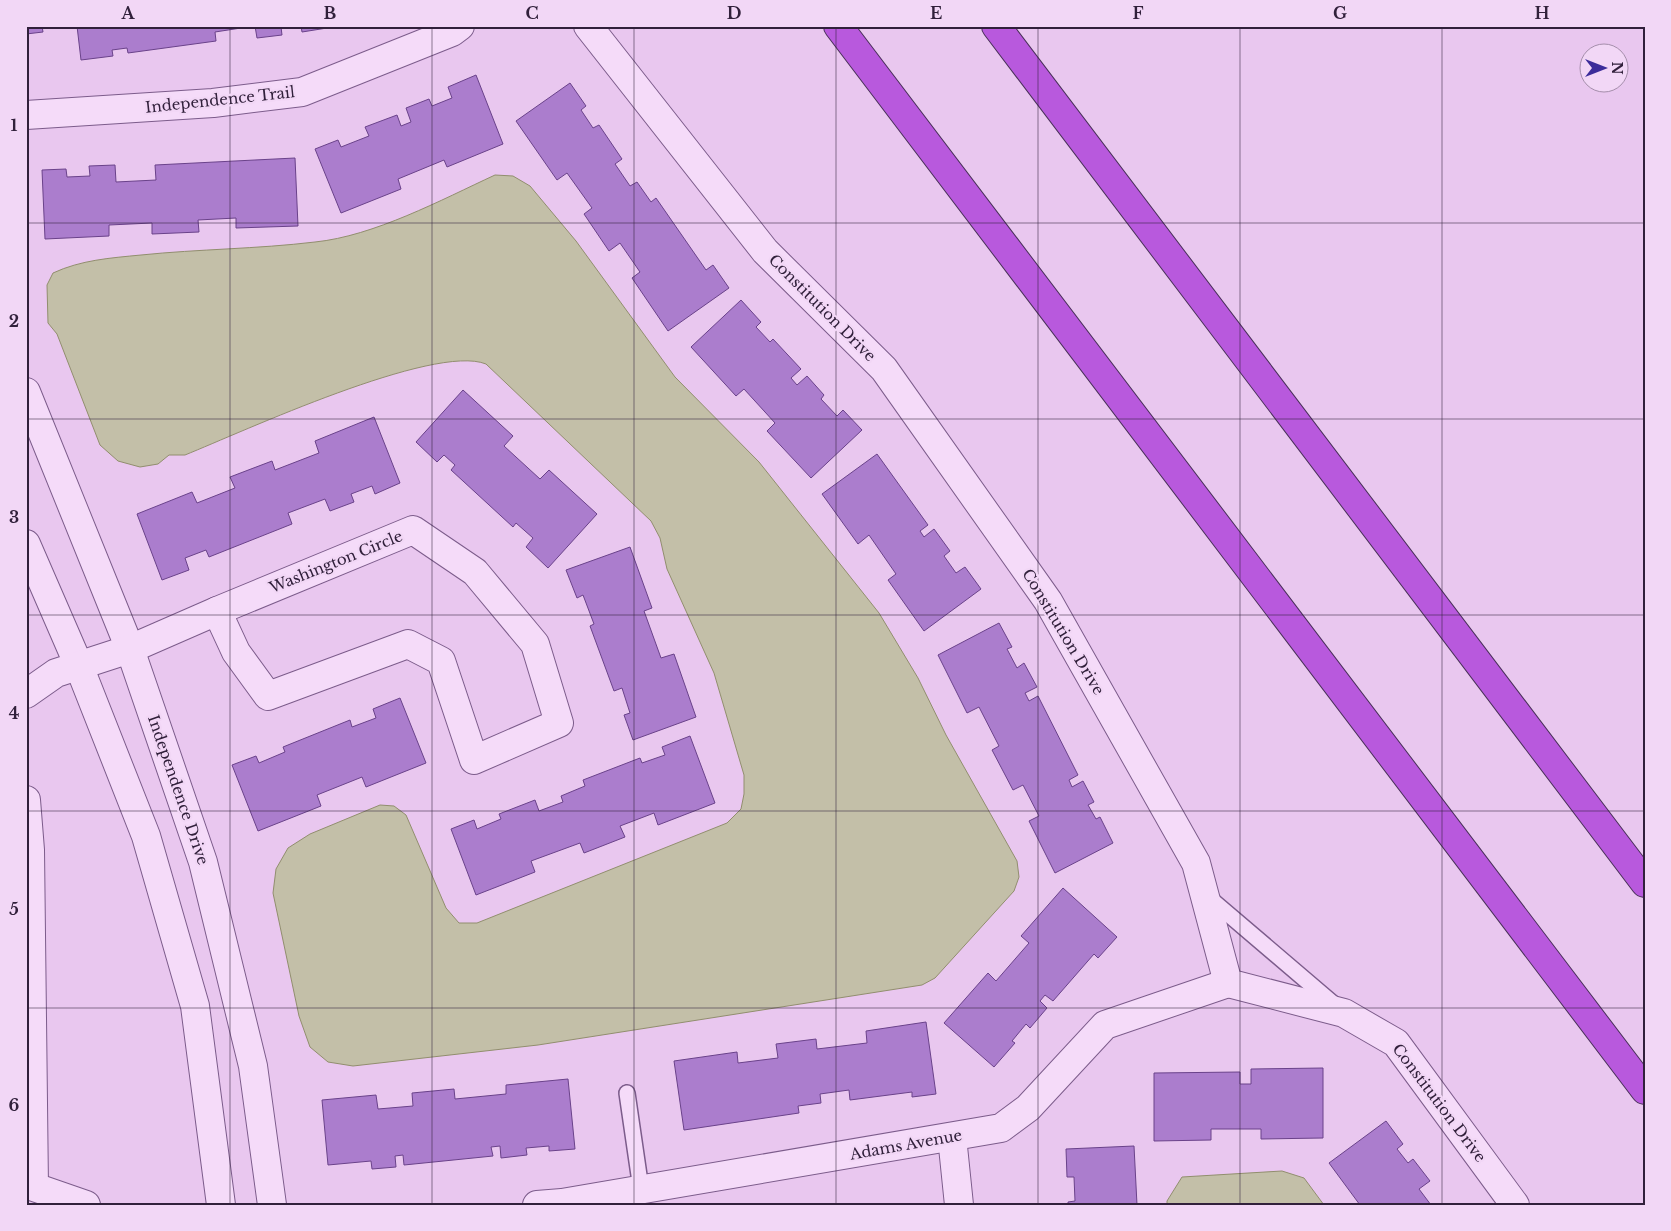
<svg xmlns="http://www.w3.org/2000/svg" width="1671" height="1231" font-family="'Libre Baskerville',serif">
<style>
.water{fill:#c3bfa8;stroke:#918e6e}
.building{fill:#ab7dcd;stroke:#6a428a}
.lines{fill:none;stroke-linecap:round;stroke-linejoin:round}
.lane-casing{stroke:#7c5c8b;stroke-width:18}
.street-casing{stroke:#7c5c8b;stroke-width:30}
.highway-casing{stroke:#493059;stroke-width:30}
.lane{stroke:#f5dbf9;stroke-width:15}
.street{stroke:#f5dbf9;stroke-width:28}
.highway{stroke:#b859dd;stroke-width:28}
.grid{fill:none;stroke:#31203b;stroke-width:1;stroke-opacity:0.55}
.labels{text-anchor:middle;stroke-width:4.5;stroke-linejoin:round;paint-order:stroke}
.street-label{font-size:15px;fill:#31203b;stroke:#f2d7f6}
.neatline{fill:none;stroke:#31203b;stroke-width:2}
.grid-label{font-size:16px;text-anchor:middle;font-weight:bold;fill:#31203b}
</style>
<rect width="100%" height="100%" fill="#e9c7ef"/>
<g class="water">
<path d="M495,175L513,176L530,186L576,241L675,377L759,462L879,613L918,678L946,735L1017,861L1019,877L1014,891L935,978L922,985L538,1045L353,1066L328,1062L310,1047L299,1016L273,893L276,869L288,848L310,834L380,805L394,806L406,815L446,908L459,923H477L727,823L741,809L744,794V775L714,673L667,569L660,538L651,521L486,364C434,343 242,432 185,455H169L158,464L140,467L118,461L100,445L57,334L48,323L47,285L53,273C81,260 110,258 141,255C199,249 257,249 315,242C374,236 441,200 495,175Z"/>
<path d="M1282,1171L1304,1178L1324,1205H1167V1201L1182,1177Z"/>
</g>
<g class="building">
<path d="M26,26H42L43,32L26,34Z"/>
<path d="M77,26H254L215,32L216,41L128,53L127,48L112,50L113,56L81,60Z"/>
<path d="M255,26H290L281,27L282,35L257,38Z"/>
<path d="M301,26H327V28L302,32Z"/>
<path d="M476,75L503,144L447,167L444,160L398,179L401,189L341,213L315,149L338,140L341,147L369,136L365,127L397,115L401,126L411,122L406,108L429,99L432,106L452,98L448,87Z"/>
<path d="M570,83L586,106L581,110L593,128L599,125L622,159L615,164L630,186L637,182L651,202L656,198L706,270L713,265L729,288L668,331L632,278L640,272L620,243L609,251L584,214L592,208L567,173L557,180L516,121Z"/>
<path d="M295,158L298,226L236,228V218L198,220L199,232L152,234V223L109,225V236L45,239L42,170L66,169L67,177L90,176L89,166L115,165L116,182L156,180L155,165Z"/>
<path d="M741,300L761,322L756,327L770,342L773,339L801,369L791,378L797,385L807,376L824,395L821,399L837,416L843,410L862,430L811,478L767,431L775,423L744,389L736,396L691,347Z"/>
<path d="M463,390L513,436L504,446L540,479L549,470L597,514L548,568L526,547L533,538L516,523L513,527L451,470L455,465L444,455L437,462L416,442Z"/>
<path d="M374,417L400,483L375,494L372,486L351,494L354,502L330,511L325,499L288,513L292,524L209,557L206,550L185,558L189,570L162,580L137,514L192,492L197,503L235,488L230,477L272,461L275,470L319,453L315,441Z"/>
<path d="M877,454L928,525L920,531L924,537L934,529L950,551L944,556L956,573L965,567L981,589L924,631L888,580L896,574L869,535L858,544L822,494Z"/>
<path d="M630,547L652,608L644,611L661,658L674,654L696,717L633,740L624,715L630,713L622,688L614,691L590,626L594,624L583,595L577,598L566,570Z"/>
<path d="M999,623L1012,647L1007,649L1017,668L1024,663L1037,687L1025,693L1029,701L1038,696L1078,775L1069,780L1072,787L1083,781L1094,802L1088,805L1096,819L1100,817L1113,843L1055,873L1029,821L1039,816L1023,785L1013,790L992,750L999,746L979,707L967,713L938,655Z"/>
<path d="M400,698L426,763L366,787L362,777L317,795L321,806L258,831L232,765L256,756L259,763L285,752L283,747L350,720L352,727L376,718L373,709Z"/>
<path d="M690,736L715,803L658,825L654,813L620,826L625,837L584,853L580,843L531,861L535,872L476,895L451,829L474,820L477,829L501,819L499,814L535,800L539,811L563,802L561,796L585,786L583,780L640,758L642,763L665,755L662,747Z"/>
<path d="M1063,888L1117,937L1098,958L1094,954L1053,1001L1045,995L1040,1001L1047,1008L1030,1028L1026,1024L1012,1041L1015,1043L994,1067L944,1023L988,973L996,981L1029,943L1021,936Z"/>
<path d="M926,1022L936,1094L912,1097V1092L850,1100L849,1090L820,1094L821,1103L798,1106L799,1113L684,1130L674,1061L737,1052L738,1063L778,1058L776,1044L816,1039L817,1049L867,1043L866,1031Z"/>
<path d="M1323,1068V1138L1261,1139V1129H1211V1140L1154,1141V1073L1240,1072V1084H1251V1069Z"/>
<path d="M568,1079L575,1149L549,1151V1146L526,1148L527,1155L501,1158L500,1146L491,1147L493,1156L404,1165L403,1155L395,1156L396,1167L372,1169L371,1161L328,1165L322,1100L376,1095L378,1109L413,1106L412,1093L454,1089L455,1099L506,1094V1085Z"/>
<path d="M1386,1121L1403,1144L1397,1149L1408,1163L1413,1159L1430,1181L1419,1189L1431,1205H1360L1329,1163Z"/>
<path d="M1134,1146L1137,1205H1068V1202L1075,1201L1074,1177H1067L1066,1149Z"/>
</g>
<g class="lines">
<g class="lane-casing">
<g id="lane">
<path d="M1207,896L1336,1006"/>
<path d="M627,1093L641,1189"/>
</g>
</g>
<g class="street-casing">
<g id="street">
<path d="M588,26L765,251L884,369L1048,601L1196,863L1228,983L1344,1013L1396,1043L1515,1205"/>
<path d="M26,115L213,103L302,92L452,32L460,26"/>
<path d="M26,392L130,649L203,862L253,1066L272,1205"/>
<path d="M413,530L475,572L535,644L559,723L474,760L441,661L408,644L268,696L236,652L217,611Z"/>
<path d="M26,544L79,666L146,836L195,1006L221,1205"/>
<path d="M26,694L56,673L130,649L217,611"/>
<path d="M26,800L30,850L34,1187L86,1205"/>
<path d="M952,1137L959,1205"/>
<path d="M537,1205L562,1203L1001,1128L1028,1108L1105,1025L1228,983"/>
</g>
</g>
<g class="highway-casing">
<g id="highway">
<path d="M838,26L1645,1090"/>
<path d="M996,26L1645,883"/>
</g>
</g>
<use href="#lane" class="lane"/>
<use href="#street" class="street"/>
<use href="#highway" class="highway"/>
</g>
<path class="grid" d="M230,26V1205M432,26V1205M634,26V1205M836,26V1205M1038,26V1205M1240,26V1205M1442,26V1205M26,223H1645M26,419H1645M26,615H1645M26,811H1645M26,1008H1645"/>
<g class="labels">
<g class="street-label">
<text transform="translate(220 100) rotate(-6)" y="5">Independence Trail</text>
<text transform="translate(822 308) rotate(45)" y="5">Constitution Drive</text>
<text transform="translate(336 562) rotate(-22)" y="5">Washington Circle</text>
<text transform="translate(1063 632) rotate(59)" y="5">Constitution Drive</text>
<text transform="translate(178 790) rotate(71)" y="5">Independence Drive</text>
<text transform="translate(1439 1103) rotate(53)" y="5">Constitution Drive</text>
<text transform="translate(906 1145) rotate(-10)" y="5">Adams Avenue</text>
</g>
</g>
<rect width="1671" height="1231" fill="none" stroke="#f2d7f6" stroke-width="55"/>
<g transform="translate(1604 68) rotate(90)"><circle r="24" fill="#f2d7f6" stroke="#a58eab"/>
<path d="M0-4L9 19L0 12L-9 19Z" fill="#3c2c9a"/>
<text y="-8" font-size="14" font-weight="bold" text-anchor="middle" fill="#31203b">N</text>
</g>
<rect x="28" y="28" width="1616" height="1176" class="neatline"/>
<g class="grid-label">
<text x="128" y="19">A</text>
<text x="330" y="19">B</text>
<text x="532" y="19">C</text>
<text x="734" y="19">D</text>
<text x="936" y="19">E</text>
<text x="1138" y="19">F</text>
<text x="1340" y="19">G</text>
<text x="1542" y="19">H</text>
<text x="14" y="131">1</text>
<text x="14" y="327">2</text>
<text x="14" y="523">3</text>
<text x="14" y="719">4</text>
<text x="14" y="915">5</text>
<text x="14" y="1111">6</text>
</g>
</svg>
